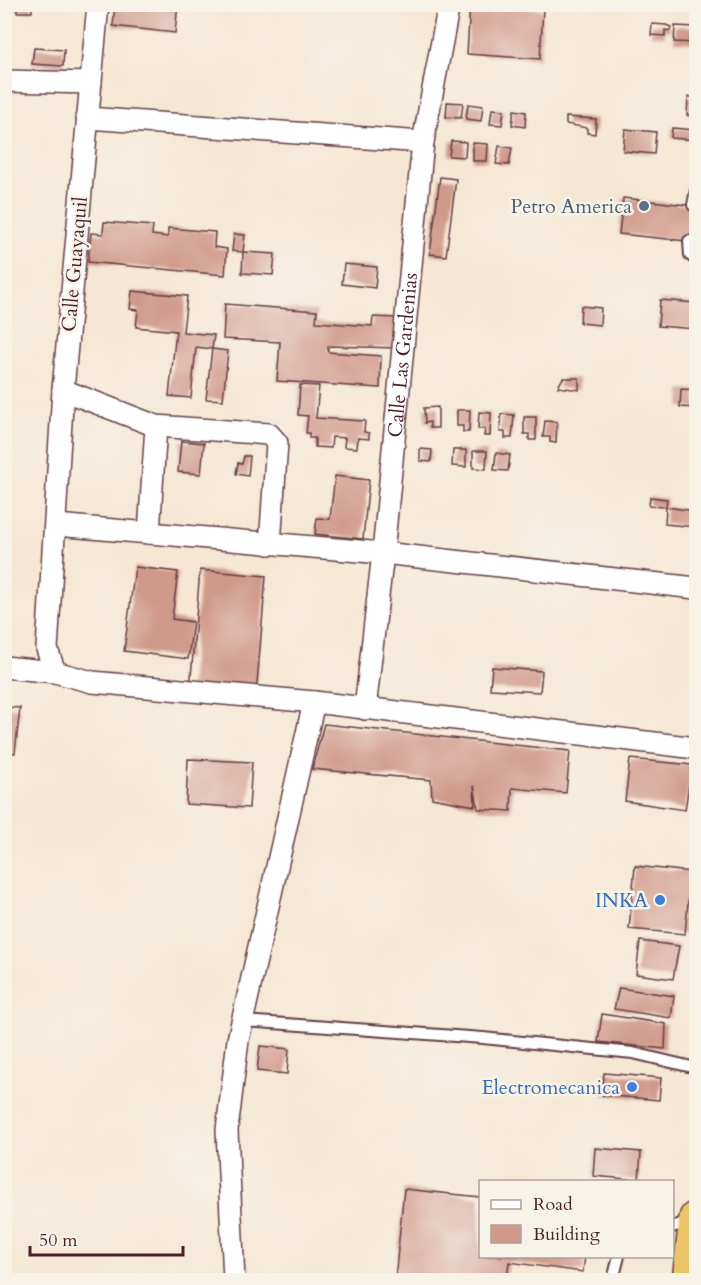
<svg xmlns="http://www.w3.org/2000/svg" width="701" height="1285" font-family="Cardo,serif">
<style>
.building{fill:#d09a8b}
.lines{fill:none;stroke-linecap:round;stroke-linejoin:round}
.service-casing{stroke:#643d44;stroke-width:14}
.minor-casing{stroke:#643d44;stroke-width:24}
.trunk-casing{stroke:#643d44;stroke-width:36}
.service{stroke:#fff;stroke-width:10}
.minor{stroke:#fff;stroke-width:21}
.trunk{stroke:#edc569;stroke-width:33}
.service-dot{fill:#5c6f8a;stroke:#f7f3e8;stroke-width:2}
.shop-dot{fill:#3f7fe0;stroke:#f7f3e8;stroke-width:2}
.labels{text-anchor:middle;stroke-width:5;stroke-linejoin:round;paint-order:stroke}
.service-label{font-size:20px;fill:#4e5e75;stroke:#f7f3e8;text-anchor:end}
.street-label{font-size:20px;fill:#4a1f2b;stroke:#f7f3e8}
.shop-label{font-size:20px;fill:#366cbe;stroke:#f7f3e8;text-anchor:end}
</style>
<rect width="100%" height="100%" fill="#f7f3e8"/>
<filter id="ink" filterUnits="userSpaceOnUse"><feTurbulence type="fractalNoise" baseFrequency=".0167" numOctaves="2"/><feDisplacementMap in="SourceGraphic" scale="12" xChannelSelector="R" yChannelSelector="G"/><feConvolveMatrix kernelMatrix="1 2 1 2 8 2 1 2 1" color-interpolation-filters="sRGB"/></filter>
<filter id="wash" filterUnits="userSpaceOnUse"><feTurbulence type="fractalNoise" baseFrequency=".008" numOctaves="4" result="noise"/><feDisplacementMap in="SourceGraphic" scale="24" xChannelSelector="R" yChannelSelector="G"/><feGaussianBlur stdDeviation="1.35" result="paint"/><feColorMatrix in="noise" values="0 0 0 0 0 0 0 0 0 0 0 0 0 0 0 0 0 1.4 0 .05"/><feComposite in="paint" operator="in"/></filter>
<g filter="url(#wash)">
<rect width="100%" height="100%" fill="#f5e7d3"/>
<g id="blocks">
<g class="building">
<rect x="17" y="4" width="15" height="8"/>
<path d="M115,4H178L175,33L113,26Z"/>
<path d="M470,4L543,9L540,59L467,54Z"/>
<path d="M652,24L666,25L671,27L670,31L665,30V36L651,35Z"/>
<path d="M675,26L696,27V43L674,42Z"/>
<path d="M34,48L64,50L63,66L32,64Z"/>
<path d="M688,97H696V116L687,115Z"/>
<path d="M447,102L463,103L461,118L446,117Z"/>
<path d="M468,104L483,106L481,121L466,119Z"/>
<path d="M492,109L504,110L502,125L490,124Z"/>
<path d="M514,110L526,112L525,127L512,125Z"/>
<path d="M566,117L596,119L595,134L587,133V128L566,124Z"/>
<path d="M672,128L696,130V140L671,138Z"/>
<path d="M625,129L656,132L654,154L623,151Z"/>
<path d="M451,141L466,142L465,157L449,156Z"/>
<path d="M473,143L488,144L487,161H473Z"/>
<path d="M499,146L512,148L509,165L496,164Z"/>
<path d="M440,177L456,179L446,256L430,254Z"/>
<path d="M623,198L696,206V242L619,234Z"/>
<path d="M104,222L153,226L152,235L168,237V228L215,232L214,247L227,249L225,275L88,262L91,233L103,234Z"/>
<path d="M234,234L245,235L243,252L232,251Z"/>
<path d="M243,252L275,254L273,275L242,273Z"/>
<path d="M344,264L377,267L375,288L342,284Z"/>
<path d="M132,291L187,296L183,332L214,335L212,349L228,351L223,400L206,399L212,349L196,347L191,398L169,396L176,331L136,327L138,310L130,309Z"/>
<path d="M660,300L696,303V329L658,326Z"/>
<path d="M225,304L317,311L316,322L372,326L373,317L398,318L396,348L328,346V352L381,356L380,388L277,381L280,342L223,339Z"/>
<path d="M581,306L601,308L600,325L580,323Z"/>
<path d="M563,378H579V390L558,387Z"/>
<path d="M300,385L319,386L316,418L365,421L364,432L369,433V439L358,438L357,448L344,447L345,438L332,437L331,448L315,447V438H309V433H306L308,416L298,415Z"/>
<path d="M681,389L696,390V408L680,407Z"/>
<path d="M438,407V428H430V422L425,423L424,408Z"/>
<path d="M457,410H470L469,432H463V426H457Z"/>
<path d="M479,412L491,413L490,436H484L485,429H478Z"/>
<path d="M501,414L514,415L512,438H505V432H500Z"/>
<path d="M524,417H536V440H529V434H524Z"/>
<path d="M545,421L557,422L556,443L550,442V437H543Z"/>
<path d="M181,441L204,443L201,474L178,472Z"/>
<path d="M420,449L432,450L431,462L420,461Z"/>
<path d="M453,450H466V467L452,466Z"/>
<path d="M473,451H487L486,469L473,468Z"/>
<path d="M496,453L510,455L508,471L494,470Z"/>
<path d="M244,456H250L248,476L236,474L238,463L242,464Z"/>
<path d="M335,476L369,480L363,539L315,534L317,518L330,519Z"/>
<path d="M650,497L667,499L666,507L649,506Z"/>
<path d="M666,507L696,511V527L665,524Z"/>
<path d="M135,567L178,572L172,619L193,622L188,659L124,651Z"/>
<path d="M200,570L266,576L256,695L190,689Z"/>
<path d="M492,667L542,671L540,692L490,689Z"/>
<path d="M4,707L20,708L15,753L4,752Z"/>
<path d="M324,724L570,751L566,793L512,788L511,811L478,809L474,785L475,806L432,798L431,780L312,769Z"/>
<path d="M188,759L252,762L249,808L186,804Z"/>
<path d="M630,759L692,765L685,810L625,801Z"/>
<path d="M635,866L691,872L685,934L629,929Z"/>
<path d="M640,941L679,946L673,979L636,974Z"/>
<path d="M619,988L674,996L671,1018L614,1009Z"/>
<path d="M602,1014L666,1024L665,1049L598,1042Z"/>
<path d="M260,1046L289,1049L287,1074L257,1071Z"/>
<path d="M604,1073L661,1078L659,1100L602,1095Z"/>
<path d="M595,1148L641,1152L639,1180L593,1176Z"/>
<path d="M404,1189L480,1197V1256H585L583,1272L509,1262L507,1280H395Z"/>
</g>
</g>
</g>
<g filter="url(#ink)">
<use href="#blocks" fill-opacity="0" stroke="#643d44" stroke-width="1.5"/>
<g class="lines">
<g class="service-casing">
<g id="service">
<path d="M693,205L696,190"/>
<path d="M689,241L690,255L696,260"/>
<path d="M242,1021L483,1038L633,1053L696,1068"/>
<path d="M672,1227L690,1221"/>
<path d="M613,1280L619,1256"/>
</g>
</g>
<g class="minor-casing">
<g id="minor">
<path d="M98,4L63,390L47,649L55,672L92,682L314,702L696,748"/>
<path d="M4,81L91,83"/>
<path d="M87,118L423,142"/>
<path d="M63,390L156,426L269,434L277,443L270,544"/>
<path d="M56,525L383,553L696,588"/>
<path d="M149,533L156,426"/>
<path d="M4,667L55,672"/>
<path id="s1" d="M365,709L383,553L423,142L449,4"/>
<path d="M234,1280L227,1130L238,1040L314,702"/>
</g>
</g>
<g class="trunk-casing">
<path id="trunk" d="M689,1280L696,1218"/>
</g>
<use href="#service" class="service"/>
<use href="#minor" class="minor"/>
<use href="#trunk" class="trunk"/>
</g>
</g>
<circle class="service-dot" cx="644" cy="206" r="6"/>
<g class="shop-dot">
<circle cx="660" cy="900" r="6"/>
<circle cx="632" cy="1087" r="6"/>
</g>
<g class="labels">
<g class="service-label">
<text x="632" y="213">Petro America</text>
</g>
<g class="street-label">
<text transform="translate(74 264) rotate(-85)" y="7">Calle Guayaquil</text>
<text dy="7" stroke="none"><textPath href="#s1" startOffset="356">Calle Las Gardenias</textPath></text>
</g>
<g class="shop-label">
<text x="648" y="907">INKA</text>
<text x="620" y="1094">Electromecanica</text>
</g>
</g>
<rect width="701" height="1285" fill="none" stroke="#f7f3e8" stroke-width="24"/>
<rect x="479" y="1180" width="195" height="78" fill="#f7f3e8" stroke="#b29e9c" stroke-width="1.5"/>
<rect x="491" y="1200" width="30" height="9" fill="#ffffff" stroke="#b29e9c" stroke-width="1.5"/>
<text x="533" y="1210" font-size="18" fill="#4a1f2b">Road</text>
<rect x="491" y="1225" width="30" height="18" fill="#d09a8b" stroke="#b29e9c" stroke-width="1.5"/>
<text x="533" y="1240" font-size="18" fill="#4a1f2b">Building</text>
<path d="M30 1246v9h153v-9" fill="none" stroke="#4a1f2b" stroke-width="3"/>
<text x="39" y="1246" font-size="18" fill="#4a1f2b" stroke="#f7f3e8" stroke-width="4.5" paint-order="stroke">50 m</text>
</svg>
